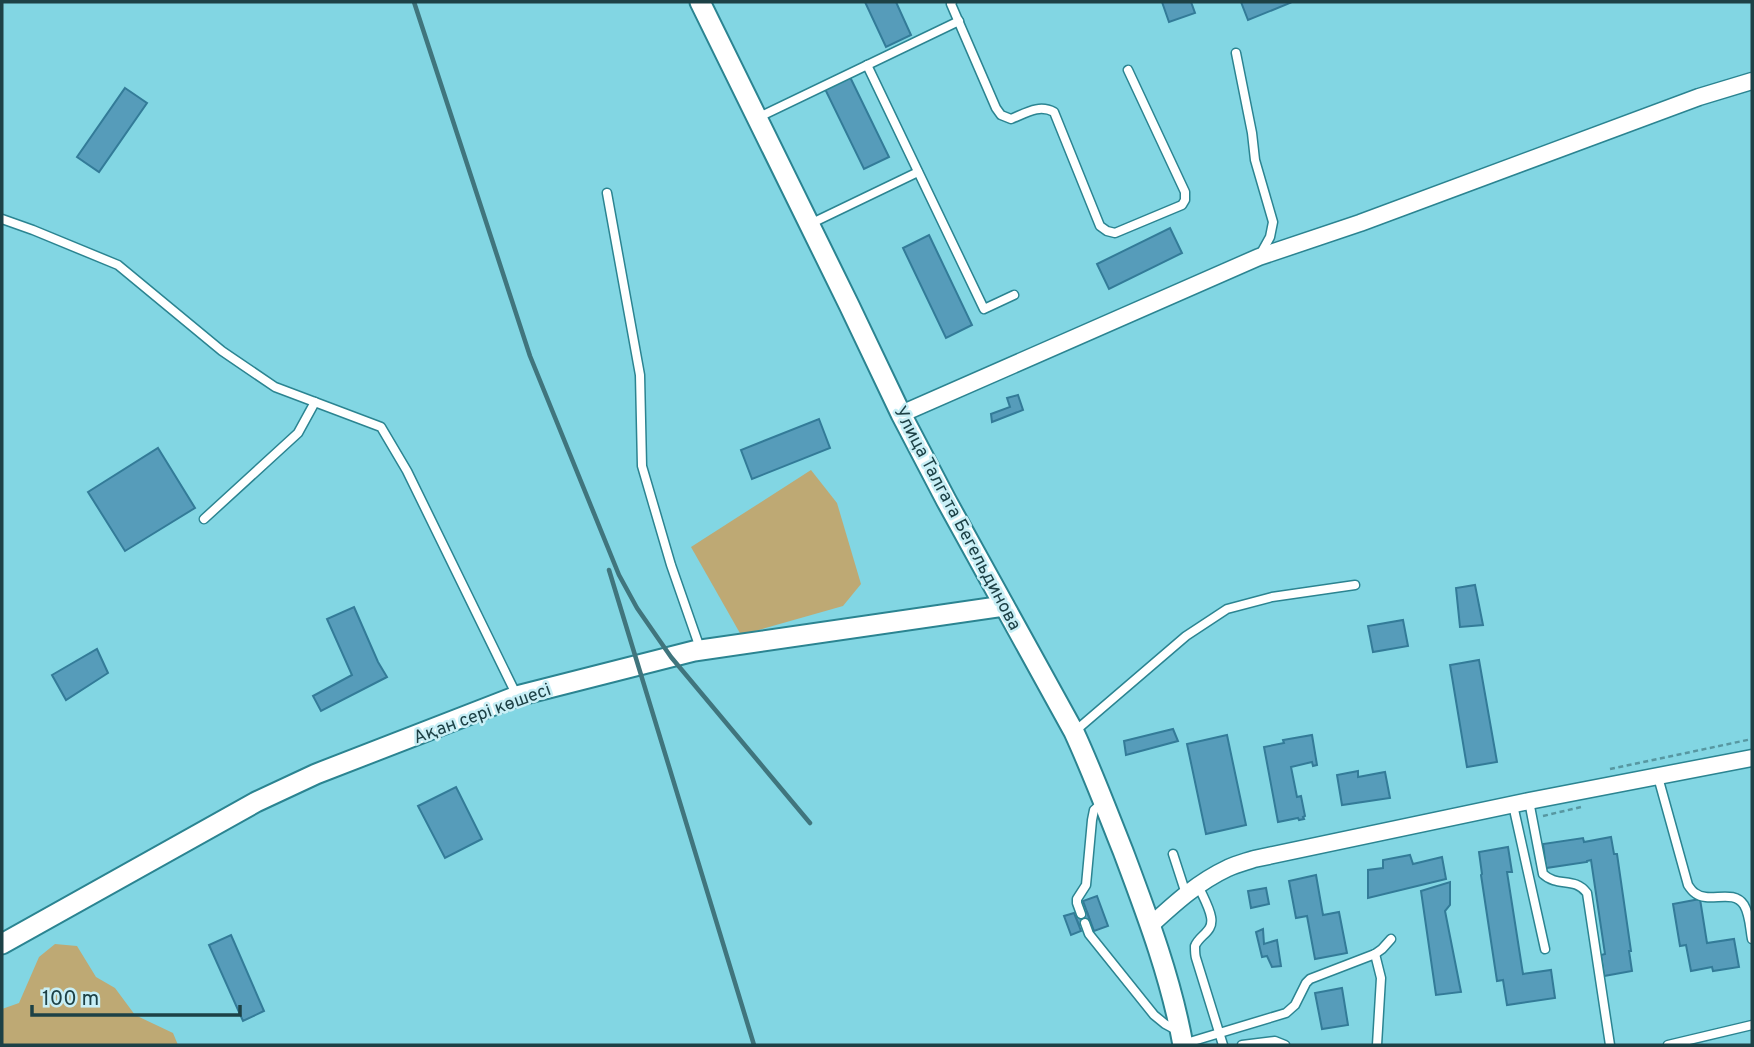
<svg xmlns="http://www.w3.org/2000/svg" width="1754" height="1047" font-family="Overpass,sans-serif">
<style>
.green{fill:#bea974}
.building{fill:#569cba;stroke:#337b98;stroke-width:2}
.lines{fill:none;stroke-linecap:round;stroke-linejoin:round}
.service-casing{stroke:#2b8491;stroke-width:11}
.minor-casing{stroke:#2b8491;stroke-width:19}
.tertiary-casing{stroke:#2b8491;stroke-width:23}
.path{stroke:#5797a1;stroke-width:2.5;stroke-dasharray:5 3.5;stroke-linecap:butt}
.service{stroke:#fff;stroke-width:8}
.minor{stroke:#fff;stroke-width:16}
.tertiary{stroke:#fff;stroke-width:19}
.rail{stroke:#40757d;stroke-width:4.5}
.labels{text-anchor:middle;stroke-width:5;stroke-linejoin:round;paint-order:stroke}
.street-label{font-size:18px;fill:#1d4146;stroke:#c8eff6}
</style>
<rect width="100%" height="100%" fill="#82d6e3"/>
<g class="green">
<path d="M811,470L837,503L861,584L843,606L741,635L691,547Z"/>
<path d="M55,944L77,946L96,977L115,988L135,1015L173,1033L178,1045H2V1009L19,1003L39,957Z"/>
</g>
<g class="building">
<path d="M865,2H896L911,35L886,47Z"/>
<path d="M1162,2H1191L1195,13L1169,22Z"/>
<path d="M1241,2H1289L1290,3L1248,20Z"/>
<path d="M850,77L889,157L864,169L825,89Z"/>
<path d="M125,88L147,103L99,172L77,157Z"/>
<path d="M1170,228L1182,253L1109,289L1097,264Z"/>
<path d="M929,235L972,325L946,338L903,248Z"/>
<path d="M1018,395L1023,410L992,422L991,414L1010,407L1007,398Z"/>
<path d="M819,419L830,448L752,479L741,450Z"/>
<path d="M158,448L195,508L125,551L88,492Z"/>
<path d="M1475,585L1483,625L1460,627L1456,588Z"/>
<path d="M354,607L378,662L387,677L321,711L313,696L352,675L327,619Z"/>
<path d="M1403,620L1408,646L1373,652L1368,626Z"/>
<path d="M97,649L108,673L66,700L52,675Z"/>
<path d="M1479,660L1497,762L1467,767L1450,665Z"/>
<path d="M1173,729L1178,741L1126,755L1124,741Z"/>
<path d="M1227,735L1246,825L1206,834L1187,744Z"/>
<path d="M1312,735L1317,765L1313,766L1312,762L1291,767L1297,797L1301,796L1305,816L1303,817L1304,819L1299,820L1298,818L1278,822L1264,747L1284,743L1283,740Z"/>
<path d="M1358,771V777L1385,772L1390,798L1342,805L1337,775Z"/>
<path d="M456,787L482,839L445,858L418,806Z"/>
<path d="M1611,837L1614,854H1617L1631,951H1629L1632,971L1604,976L1601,955L1605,954L1591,860L1587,861V862L1546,868L1543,844L1583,838L1584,842Z"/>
<path d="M1508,847L1512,872H1507L1523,974L1551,970L1555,998L1507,1005L1503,980L1497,981L1481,875L1482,874L1479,852Z"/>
<path d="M1410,855L1413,864L1442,857L1446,879L1368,898V870L1383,868V860Z"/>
<path d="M1316,875L1323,915L1339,912L1347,953L1315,959L1307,916L1296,918L1289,881Z"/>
<path d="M1450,882V905L1445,911L1461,992L1436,995L1421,891Z"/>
<path d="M1266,888L1269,904L1251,908L1248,891Z"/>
<path d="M1097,896L1108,926L1094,931L1083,901Z"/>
<path d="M1700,899L1707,943L1734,939L1739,967L1713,971L1712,967L1691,971L1686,945L1680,946L1673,904Z"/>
<path d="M1087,912L1090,921L1079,925L1075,916Z"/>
<path d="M1074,913L1081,931L1071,935L1064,916Z"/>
<path d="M1263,929L1264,944L1277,940L1281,966L1272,967L1267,956L1262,957L1256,932Z"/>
<path d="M231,935L264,1011L243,1021L209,945Z"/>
<path d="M1342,988L1348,1025L1322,1029L1315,993Z"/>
</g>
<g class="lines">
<g class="service-casing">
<g id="service">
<path d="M952,2L951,4L996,108L1001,115L1011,119C1026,113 1039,104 1054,112L1100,226L1107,231L1115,233L1182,205L1185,200V192L1128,70"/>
<path d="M1236,53L1252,133L1255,160L1273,222L1270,237L1260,255"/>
<path d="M867,65L984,309L1014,295"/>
<path d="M757,118L959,21"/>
<path d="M607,193L640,375L642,466L671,565L701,651"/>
<path d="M2,219L33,230L118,265L222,351L275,387L381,427L407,471L517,696"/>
<path d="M810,224L918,172"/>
<path d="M204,519L298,433L315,402"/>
<path d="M1074,732L1186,636L1227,609L1272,597L1355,585"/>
<path d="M1658,777L1688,885C1690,888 1692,891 1695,893C1709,904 1733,888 1744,905C1750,915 1750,929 1752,939"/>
<path d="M1529,801L1543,874C1558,888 1574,876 1587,893L1610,1045"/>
<path d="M1513,805L1545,949"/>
<path d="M1173,854L1186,894"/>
<path d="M1198,885C1202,895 1209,906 1211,917C1214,932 1199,935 1195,946C1195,949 1195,955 1196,958L1223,1045"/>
<path d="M1081,914L1077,903V899L1086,885L1092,820L1094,810L1103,802"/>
<path d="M1085,923L1089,934L1154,1015L1165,1024L1178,1031"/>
<path d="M1375,954L1381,978L1377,1045"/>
<path d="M1183,1044L1286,1013L1295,1005L1306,983L1310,979L1375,954L1382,949L1391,939"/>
<path d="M1242,1045L1275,1041L1285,1045"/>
<path d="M1668,1045L1752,1025"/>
</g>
</g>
<g class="minor-casing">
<g id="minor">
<path d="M901,414L1259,257L1360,223L1699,97L1752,81"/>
<path d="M1151,925C1175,903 1198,882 1228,868C1236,864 1245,862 1254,859L1529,801L1752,758"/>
</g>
</g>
<g class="tertiary-casing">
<g id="tertiary">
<path d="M700,2L849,305L901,414L946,500L1074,732C1092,771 1107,811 1123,851C1147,915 1171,978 1183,1045"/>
<path d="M2,944L256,802L316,774L517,696L694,651L1004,606"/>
</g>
</g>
<g class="path">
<path d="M1610,769L1752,739"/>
<path d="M1543,816L1581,807"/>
</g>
<use href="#service" class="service"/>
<use href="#minor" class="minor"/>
<use href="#tertiary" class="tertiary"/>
<g class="rail">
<path d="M414,2L530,356L619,575L637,608L671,657L810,823"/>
<path d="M609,570L754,1045"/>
</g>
</g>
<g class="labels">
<g class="street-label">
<text transform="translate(958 518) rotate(62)" y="6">Улица Талгата Бегельдинова</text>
<text transform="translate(482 713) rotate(-20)" y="6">Ақан сері көшесі</text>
</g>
</g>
<rect width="1754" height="1047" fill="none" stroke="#1d4146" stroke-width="7"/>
<path d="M32 1005v10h208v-10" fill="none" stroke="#1d4146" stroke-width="3.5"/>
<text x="42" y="1005" font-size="21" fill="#1d4146" stroke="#c8eff6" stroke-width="5" paint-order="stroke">100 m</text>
</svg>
